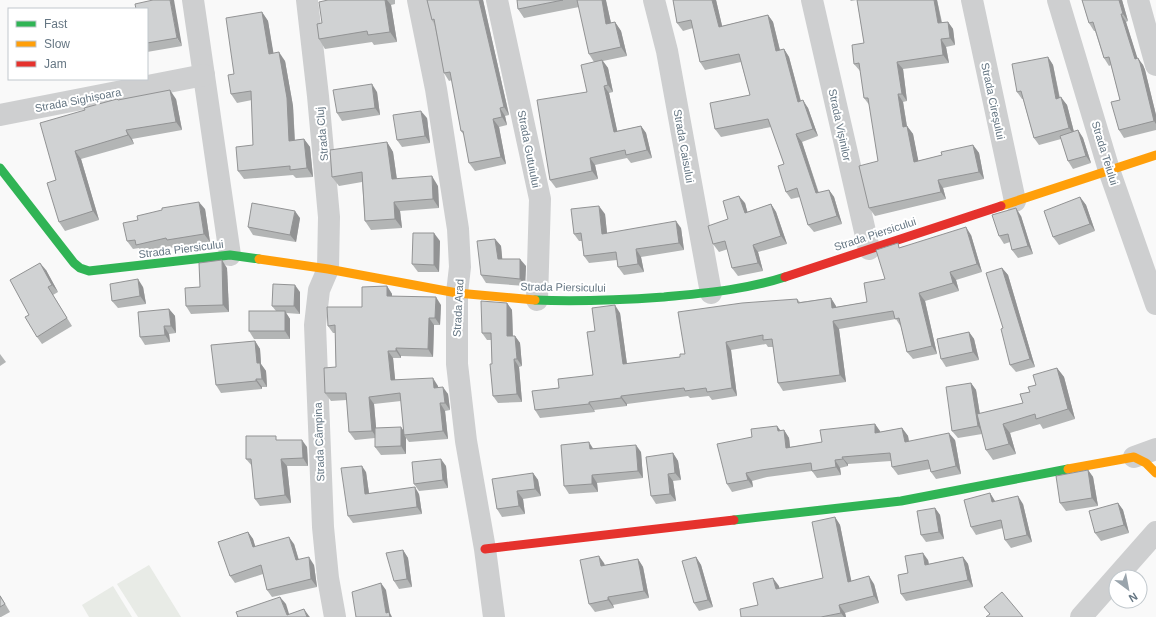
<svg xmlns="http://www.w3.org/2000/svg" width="1156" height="617" font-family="Arial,sans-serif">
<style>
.pitch{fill:#e8ebe6}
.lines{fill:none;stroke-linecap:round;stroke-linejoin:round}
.street{stroke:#cecfd0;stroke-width:22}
.fast{stroke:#30b455;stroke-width:9}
.slow{stroke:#ff9f0a;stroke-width:9}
.jam{stroke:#e5322d;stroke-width:9}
.wall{fill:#b3b5b5;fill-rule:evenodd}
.shaded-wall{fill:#929394}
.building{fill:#d0d2d3;stroke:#929394}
.labels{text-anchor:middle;stroke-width:4;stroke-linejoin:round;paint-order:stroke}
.street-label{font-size:11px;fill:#657683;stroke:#fff}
</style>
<rect width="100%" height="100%" fill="#f9f9f9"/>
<g class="pitch">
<path d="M149,565L181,617H138L117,584Z"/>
<path d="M113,586L132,617H89L82,605Z"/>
</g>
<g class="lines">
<g class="street">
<path d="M193,0L230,255"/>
<path d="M307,0L318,96L329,217L328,269L319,290L315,325L323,527L328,578L335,617"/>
<path d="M418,0L436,89L458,229L460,267L457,293V364L466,441L485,549L494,617"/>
<path d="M497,0L540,199L537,300"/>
<path d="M654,0L667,51L711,293"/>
<path d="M812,0L869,249"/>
<path d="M972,0L1015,201"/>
<path d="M1058,0L1109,170L1156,304"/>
<path d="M1138,0L1156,65"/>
<path d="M0,115L204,75"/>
<path d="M1134,457L1156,449"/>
<path d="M1081,617L1156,532"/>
</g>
<g class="fast">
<path d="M0,168L74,263L80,268L89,271L230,255L259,259"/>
<path d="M535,300C578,302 621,300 664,297C705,293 745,290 785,277"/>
<path d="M734,520L901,501L1068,469"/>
</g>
<g class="slow">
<path d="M1001,206L1156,155"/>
<path d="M259,259L328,269L457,293L535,300"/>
<path d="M1068,469L1134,457L1146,463L1156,473"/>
</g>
<g class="jam">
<path d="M785,277L1001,206"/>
<path d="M485,549L734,520"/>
</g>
</g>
<g class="wall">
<path d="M153,0L182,46L147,52V9Z"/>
<path d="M328,0H395V4L391,5L397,42L374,45L372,42L325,49L319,39Z"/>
<path d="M427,0H483L509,115L505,116L507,125L499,127L506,164L475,171L469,163L464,135L461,131L452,80L449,81L444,73L434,24L432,20Z"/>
<path d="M517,0H606L611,23L615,22L621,31L627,56L603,61L608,68L613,92L609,93L617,131L641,126L646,133L652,158L631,163L627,158L595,165L598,179L556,188L550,180L587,92L594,62L589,54L579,7L524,18L518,9Z"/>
<path d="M673,0H716L722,26L768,15L773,22L780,50L784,49L789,57L801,101L808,108L818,136L802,142L819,193L829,190L834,197L842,224L814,232L808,225L800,197L791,199L786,192L784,164L771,127L721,137L715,129L750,95L741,62L705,70L700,62L693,28L683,31L677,23Z"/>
<path d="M850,0H937L942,22H948L953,29L955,45L946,47L949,63L903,69L907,101L903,102L907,126L913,134L918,161L942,155L973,145L979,153L984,179L943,188L946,199L875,216L869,208L878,161L870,106L864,98L861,71H860L854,64L864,43L857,0L851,1Z"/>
<path d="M1082,0H1122L1128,21L1126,22L1137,58L1143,65L1145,70L1156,115V130L1124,138L1119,130L1120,100L1111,65L1109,66L1104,58L1095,31H1094L1089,23Z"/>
<path d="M262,12L268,21L273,53L285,61L293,106L295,140L304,139L310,147L313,177L296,178L293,175L244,179L238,171L253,145L252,100L237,103L231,94L234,74Z"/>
<path d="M1048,57L1053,65L1060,98L1067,105L1074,132L1078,130L1083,138L1091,163L1073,169L1068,161L1061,139L1039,145L1034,138L1023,99H1022L1017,92Z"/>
<path d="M377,92L380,115L342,121L337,113Z"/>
<path d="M117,99L118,100L176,99L182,130L132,139L134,144L81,159L99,220L65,231L59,222L56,180L85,110Z"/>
<path d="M427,118L430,143L402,147L397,140Z"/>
<path d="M387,142L393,152L397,179L438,186L439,208L400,211L402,228L371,230L365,221L362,182L339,186L332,177Z"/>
<path d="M1080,197L1086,205L1095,231L1059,245L1053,237Z"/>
<path d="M745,203L747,212L771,204L776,212L787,244L758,252L763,271L738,276L732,268L728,249L719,252L713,244L728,219Z"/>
<path d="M205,209L210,242L172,248L170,246L141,252L139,248L133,249L127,241Z"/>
<path d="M605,214L607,234L681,228L684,250L641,257L644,272L624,275L618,267L617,260L589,263L584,256L582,241H579L574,234Z"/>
<path d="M1021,216L1033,254L1018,258L1012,250L1010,242L1004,244L999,236Z"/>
<path d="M300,218L296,242L253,235L248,227Z"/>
<path d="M971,235L982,272L956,280L959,291L925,301L937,354L913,359L907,352L901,327L896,319L839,329L846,382L783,391L778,383L773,347H768L766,344L731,350L737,396L712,400L709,396L690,398L688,396L627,404V406L594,410L595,412L540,418L535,410L559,388L593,375L595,331L620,313L627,364L680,357L685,354L797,299L800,302L831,298L836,307L867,302L885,279L901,247Z"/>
<path d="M495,239L501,246L502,259L526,266L525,286L486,283L481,275Z"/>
<path d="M440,241L439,272H418L412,264Z"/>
<path d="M227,268L229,312L191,314L186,306L200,287Z"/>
<path d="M1002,268L1008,275L1035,367L1016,372L1010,365L1003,328Z"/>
<path d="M46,270L58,292L53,295L72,326L42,344L37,337Z"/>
<path d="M387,286L392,294V296L441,305L440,325H434L433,357L401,356V358H393L395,380L438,386V387L448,394L450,410L445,411L448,439L409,442L406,438V454L381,455L375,447V438L355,440L349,432L347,400L331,401L325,393L336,367L335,333H333L328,326L362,307ZM401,401L404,431L376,428L374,404Z"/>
<path d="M143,287L146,304L118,308L112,301Z"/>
<path d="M300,292V314L286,313L290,319V339H254L249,331L276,311L272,306Z"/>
<path d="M507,303L512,310L513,336H515L520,343L522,366L519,367L522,402L498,403L493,396L492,364L491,340H487L482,333Z"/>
<path d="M169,309L175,316L176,333L169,334L170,342L145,345L140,337Z"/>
<path d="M969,332L974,339L979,360L946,367L941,359Z"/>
<path d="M255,341L260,349L261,364L266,371L267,387H262V389L221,393L216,385Z"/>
<path d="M0,354L6,362L0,366Z"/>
<path d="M1057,368L1064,377L1075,419L1043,429L1040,424L1010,433L1016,454L993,460L986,450L982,434L958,438L952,431L971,383L976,390L980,414L1023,403L1030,392L1036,385Z"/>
<path d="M875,424L880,432L902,428L908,436L909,441L955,440L961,474L936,479L931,472L930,469L898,475L892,467L891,461L848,464V466L840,468L841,475L817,478L812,471L767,477L752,481L753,487L732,492L727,484L752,437L777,426L781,431L784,430L789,438L790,447L822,442Z"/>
<path d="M279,440L307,447L308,466H287L291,503L260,506L255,499L252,466L246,459Z"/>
<path d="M641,452L643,478L597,483L598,492L569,494L564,486Z"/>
<path d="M673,453L678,461L681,480L673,481L676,501L656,504L651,496Z"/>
<path d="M446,466L448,488L419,491L414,484Z"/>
<path d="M1088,470L1093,477L1098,506L1066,511L1060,503Z"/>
<path d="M366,472L369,493L419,494L422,514L353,523L348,516Z"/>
<path d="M533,473L538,480L541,496L523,499L525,514L502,517L497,509Z"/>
<path d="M990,493L995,502L1023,504L1032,542L1011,548L1005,540L1003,528L976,535L971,527Z"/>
<path d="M1118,503L1123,510L1129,533L1101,541L1095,533Z"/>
<path d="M935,508L940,515L944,539L926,542L921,535Z"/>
<path d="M835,517L840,525L851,581L874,584L879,603L845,613L846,617H741L758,605L779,586V588L823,578Z"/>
<path d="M248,532L253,539L255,547L294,544L299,560L314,565L317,587L272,597L267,590L263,574L235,583L230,576Z"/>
<path d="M403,550L408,558L412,587L399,589L394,581Z"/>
<path d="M696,557L701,565L713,607L699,611L694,603Z"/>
<path d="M963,557L968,564L973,587L906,601L901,594L908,573L928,560L929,564Z"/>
<path d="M638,559L643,567L649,598L613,605L614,608L595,612L589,604L604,563L605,565Z"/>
<path d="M0,595L10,612L1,617H0Z"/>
</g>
<g class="shaded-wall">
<path d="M170,0H174L182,46L177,38Z"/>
<path d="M385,0H387L391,5L397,42L390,32Z"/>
<path d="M479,0H483L509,115L504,107Z"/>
<path d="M602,0H606V1L613,32L606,24Z"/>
<path d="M712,0H716L724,34L719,27Z"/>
<path d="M934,0H937L943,31L938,23Z"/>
<path d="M1119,0H1122L1128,21L1123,14Z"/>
<path d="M262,12L268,21L275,62L269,54Z"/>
<path d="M1121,14L1126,22L1140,66L1135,59Z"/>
<path d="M768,15L773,22L782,59L776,51Z"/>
<path d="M615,22L621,31L627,56L621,47Z"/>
<path d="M948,22L953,29L955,45L950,38Z"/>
<path d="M941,39L946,47L949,63L943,55Z"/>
<path d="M784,49L789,57L803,110L798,102Z"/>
<path d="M279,52L285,61L293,106L295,149L289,141Z"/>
<path d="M1048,57L1053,65L1061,106L1056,99Z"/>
<path d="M1138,58L1143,65L1145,70L1156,115V124L1154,121Z"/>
<path d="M602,60L608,68L613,92L608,85Z"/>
<path d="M897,62L903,69L907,101L902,94Z"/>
<path d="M372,84L377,92L380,115L375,108Z"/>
<path d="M604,86L609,93L619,139L614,132Z"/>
<path d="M170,90L176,99L182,130L176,122Z"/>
<path d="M898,94L903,102L908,134L903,127Z"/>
<path d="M1061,97L1067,105L1075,136L1069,128Z"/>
<path d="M803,100L808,108L818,136L813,129Z"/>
<path d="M500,108L505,116L507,125L502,117Z"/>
<path d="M421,111L427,118L430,143L425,136Z"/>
<path d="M493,119L499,127L506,164L501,157Z"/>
<path d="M641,126L646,133L652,158L647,150Z"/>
<path d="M907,126L913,134L920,169L914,162Z"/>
<path d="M126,130L132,139L134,144L128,135Z"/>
<path d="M1078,130L1083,138L1091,163L1086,156Z"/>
<path d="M796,134L802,142L821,201L816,193Z"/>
<path d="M304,139L310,147L313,177L307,168Z"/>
<path d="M387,142L393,152L398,188L392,179Z"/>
<path d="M973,145L979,153L984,179L979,172Z"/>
<path d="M75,151L81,159L99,220L93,211Z"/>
<path d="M590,158L595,165L598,179L592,171Z"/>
<path d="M432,176L438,186L439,208L433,199Z"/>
<path d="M938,180L943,188L946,199L941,192Z"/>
<path d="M829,190L834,197L842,224L837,216Z"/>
<path d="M739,196L745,203L750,221L745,213Z"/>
<path d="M1080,197L1086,205L1095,231L1090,224Z"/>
<path d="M199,202L205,209L210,242L204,234Z"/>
<path d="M394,202L400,211L402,228L395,219Z"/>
<path d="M771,204L776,212L787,244L781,236Z"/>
<path d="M599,206L605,214L608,242L602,234Z"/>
<path d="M1016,208L1021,216L1033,254L1028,246Z"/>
<path d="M295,211L300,218L296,242L290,235Z"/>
<path d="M676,221L681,228L684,250L679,243Z"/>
<path d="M966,227L971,235L982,272L977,264Z"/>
<path d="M434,233L440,241L439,272L434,265Z"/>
<path d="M495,239L501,246L503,266L498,259Z"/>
<path d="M753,245L758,252L763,271L758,263Z"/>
<path d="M636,249L641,257L644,272L638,264Z"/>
<path d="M520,259L526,266L525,286L520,279Z"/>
<path d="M222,260L227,268L229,312L223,305Z"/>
<path d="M40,263L46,270L58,292L52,285Z"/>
<path d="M1002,268L1008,275L1035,367L1030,359Z"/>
<path d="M950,272L956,280L959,291L953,283Z"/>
<path d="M138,279L143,287L146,304L140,296Z"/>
<path d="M295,285L300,292V314L294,306Z"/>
<path d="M387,286L392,294V303L387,296Z"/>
<path d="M919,293L925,301L937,354L932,346Z"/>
<path d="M436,297L441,305L440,325L435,318Z"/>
<path d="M831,298L836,306L837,316L832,308Z"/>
<path d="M507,303L512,310L513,344L507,336Z"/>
<path d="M615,305L620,313L628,372L623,364Z"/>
<path d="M169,309L175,316L176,333L171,326Z"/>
<path d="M285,311L290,319V339L285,331Z"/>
<path d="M429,318L434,325L433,357L428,349Z"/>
<path d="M833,321L839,329L846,382L840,375Z"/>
<path d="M164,326L169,334L170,342L165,335Z"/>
<path d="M969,332L974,339L979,360L973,352Z"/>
<path d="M515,336L520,343L522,366L517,359Z"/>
<path d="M255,341L260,349L261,364L266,371L267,387L262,379L257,363Z"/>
<path d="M726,342L731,350L737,396L732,388Z"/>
<path d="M396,348L401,356V358L396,351Z"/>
<path d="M388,351L393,358L396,388L391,380Z"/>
<path d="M514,359L519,367L522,402L517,394Z"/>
<path d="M1057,368L1064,377L1075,419L1068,409Z"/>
<path d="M433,378L438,386L439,395L434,388Z"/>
<path d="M256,379L262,387V389L256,381Z"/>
<path d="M971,383L976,390L983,434L978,426Z"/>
<path d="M443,387L448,394L450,410L445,403Z"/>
<path d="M621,396L627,404V406L621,398Z"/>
<path d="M369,397L374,404L377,438L372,431Z"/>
<path d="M589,402L594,410L595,412L589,404Z"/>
<path d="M440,403L445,411L448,439L443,431Z"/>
<path d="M875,424L880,431L881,441L875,433Z"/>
<path d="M1003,424L1010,433L1016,454L1009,444Z"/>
<path d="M777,426L782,433L778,431Z"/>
<path d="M401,427L406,434L404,435L406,438V454L401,446Z"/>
<path d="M902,428L908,436L910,450L905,442Z"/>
<path d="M784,430L789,438L791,455L786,448Z"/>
<path d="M949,433L955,440L961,474L956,466Z"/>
<path d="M302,440L307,447L308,466L303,458Z"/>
<path d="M589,442L594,450L590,449Z"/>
<path d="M636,445L641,452L643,478L638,471Z"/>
<path d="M673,453L678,461L681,480L675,473Z"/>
<path d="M842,457L848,464V466L843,459Z"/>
<path d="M281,459L287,466L291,503L285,495Z"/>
<path d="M441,459L446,466L448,488L443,480Z"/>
<path d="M835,460L840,468L841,475L836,467Z"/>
<path d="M362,466L366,472L370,501L365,494Z"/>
<path d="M1088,470L1093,477L1098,506L1092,498Z"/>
<path d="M533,473L538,480L541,496L535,489Z"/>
<path d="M746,473L752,481L753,487L748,480Z"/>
<path d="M668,474L673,481L676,501L670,494Z"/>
<path d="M592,475L597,483L598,492L592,484Z"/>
<path d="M415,487L419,494L422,514L417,507Z"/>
<path d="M517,491L523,499L525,514L519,506Z"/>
<path d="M990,493L995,501L997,510L992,502Z"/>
<path d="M1018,496L1023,504L1032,542L1027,535Z"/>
<path d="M1118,503L1123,510L1129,533L1124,525Z"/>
<path d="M935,508L940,515L944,539L939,532Z"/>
<path d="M835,517L840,525L853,589L848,582Z"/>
<path d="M248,532L253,539L258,555L253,547Z"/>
<path d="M289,537L294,544L301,568L296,560Z"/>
<path d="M403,550L408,558L412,587L407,579Z"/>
<path d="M923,553L928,560L930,572L925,565Z"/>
<path d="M599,556L604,563L606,573L601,566Z"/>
<path d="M309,557L314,565L317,587L311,579Z"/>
<path d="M696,557L701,565L713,607L708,600Z"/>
<path d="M963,557L968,564L973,587L968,580Z"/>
<path d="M638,559L643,567L649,598L644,591Z"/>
<path d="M869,576L874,584L879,603L874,596Z"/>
<path d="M773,578L779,586L781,596L776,589Z"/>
<path d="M381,583L386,590L390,613L392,617H388L386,613Z"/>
<path d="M280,597L286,604L290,617L287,615Z"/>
<path d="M608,597L613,605L614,608L608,600Z"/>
<path d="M839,605L845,613L846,617H844L841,613Z"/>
<path d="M304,609L309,616L310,617H307Z"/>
</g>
<g class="building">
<path d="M153,0H170L177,38L147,43V9H136L135,4Z"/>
<path d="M328,0H385L390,32L368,35L367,31L319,39L317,24L322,23L319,2Z"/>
<path d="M427,0H479L504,107L500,108L502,117L493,119L501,157L469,163L463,131H461L450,72L444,73L434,19L432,20Z"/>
<path d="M517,0H563L518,9Z"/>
<path d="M577,0H602L606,24L615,22L621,47L589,54Z"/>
<path d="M673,0H712L719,27L768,15L776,51L784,49L798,102L803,100L813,129L796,134L816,193L829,190L837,216L808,225L797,188L786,192L778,166L784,164L768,119L715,129L710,103L750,95L739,54L700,62L691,20L677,23Z"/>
<path d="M857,0H934L938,23L948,22L950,38L941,39L943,55L897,62L902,94H898L903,127L907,126L914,162L942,155L941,152L973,145L979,172L938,180L941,192L869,208L859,166L878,161L868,98H864L859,63L854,64L852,45L864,43Z"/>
<path d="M1082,0H1119L1123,14H1121L1135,59L1138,58L1140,63L1154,121L1119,130L1111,102L1120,100L1109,57L1104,58L1093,22L1089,23Z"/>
<path d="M262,12L269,54L279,52L287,98L289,141L304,139L307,168L290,170V166L238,171L236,147L253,145L251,91L231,94L228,75L234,74L226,18Z"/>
<path d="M1048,57L1056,99L1061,97L1069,128L1034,138L1021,91L1017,92L1012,64Z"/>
<path d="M602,60L608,85L604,86L614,132L641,126L647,150L626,155L625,150L590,158L592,171L550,180L537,100L587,92L581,65Z"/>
<path d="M372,84L375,108L337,113L333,90Z"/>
<path d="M170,90L176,122L126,130L128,135L75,151L93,211L59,222L47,183L56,180L40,123L85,110L84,108L117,99L118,100Z"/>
<path d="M421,111L425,136L397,140L393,115Z"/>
<path d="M1078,130L1086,156L1068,161L1060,136Z"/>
<path d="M387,142L392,179L432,176L433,199L394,202L395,219L365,221L362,172L332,177L330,150Z"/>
<path d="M739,196L745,213L771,204L781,236L753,245L758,263L732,268L725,241L713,244L708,226L728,219L723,201Z"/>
<path d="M1080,197L1090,224L1053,237L1044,211Z"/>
<path d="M199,202L204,234L167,240L166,238L136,245L135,240L127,241L123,223L138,220L137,216L162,210V208Z"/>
<path d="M252,203L295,211L290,235L248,227Z"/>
<path d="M599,206L602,234L676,221L679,243L636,249L638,264L618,267L616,252L584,256L581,233L574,234L571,209Z"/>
<path d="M1016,208L1028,246L1012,250L1008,234L999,236L992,215Z"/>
<path d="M966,227L977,264L950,272L953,283L919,293L932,346L907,352L899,318L895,319L893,311L833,321L840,375L778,383L772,339L763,340V335L726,342L732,388L707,392L706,388L685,391L684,388L621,396V398L589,402V404L535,410L532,391L559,388L558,379L593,375L587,332L595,331L592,308L615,305L623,364L680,357V354H685L678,312L742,303L797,299L798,303L831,298L832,308L867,302L864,283L885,279L876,250L898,243L899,248Z"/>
<path d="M413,233H434V265L412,264Z"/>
<path d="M495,239L498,259H520V279L481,275L477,241Z"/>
<path d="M222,260L223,305L186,306L185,288L200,287L199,263Z"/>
<path d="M40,263L52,285L48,287L67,318L37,337L25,317L29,315L10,280Z"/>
<path d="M1002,268L1030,359L1010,365L1001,329L1003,328L986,273Z"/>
<path d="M138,279L140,296L112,301L110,284Z"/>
<path d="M273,284L295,285L294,306H272Z"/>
<path d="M387,286V296L436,297L435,318H429L428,349L396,348V351H388L391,380L433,378L434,388L443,387L445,403H440L443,431L404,435L400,393L369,397L372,431L349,432L346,393H325L324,368L336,367L335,325L328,326L327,307H362V287Z"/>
<path d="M481,301L507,303V336H515L517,359H514L517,394L493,396L490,364H492L491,333H482Z"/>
<path d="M169,309L171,326H164L165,335L140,337L138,312Z"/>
<rect x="249" y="311" width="36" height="20"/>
<path d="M969,332L973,352L941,359L937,339Z"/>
<path d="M255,341L257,363H260L262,379H256V381L216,385L211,345Z"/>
<path d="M1057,368L1068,409L1036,419L1035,414L1003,424L1009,444L986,450L977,414L1023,403L1020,394L1030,392L1028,387L1036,385L1033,375Z"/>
<path d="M971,383L978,426L952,431L946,387Z"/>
<path d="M875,424V433L902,428L905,442L949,433L956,466L931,472L928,460L892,467L890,453L842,457L843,459L835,460L836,467L812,471L811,463L761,470L746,473L748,480L727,484L717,444L752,437L751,429L777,426L778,431L784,430L786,448L822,442L820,430Z"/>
<path d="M401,427V446L375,447V428Z"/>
<path d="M246,436H276V440H302L303,458L281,459L285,495L255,499L251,459H246Z"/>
<path d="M589,442L590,449L636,445L638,471L592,475V484L564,486L561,445Z"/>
<path d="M673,453L675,473L668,474L670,494L651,496L646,457Z"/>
<path d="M441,459L443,480L414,484L412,462Z"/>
<path d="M362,466L365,494L415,487L417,507L348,516L341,468Z"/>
<path d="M1088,470L1092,498L1060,503L1056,476Z"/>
<path d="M533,473L535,489L517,491L519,506L497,509L492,479Z"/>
<path d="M990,493L992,502L1018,496L1027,535L1005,540L1001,520L971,527L964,500Z"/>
<path d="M1118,503L1124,525L1095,533L1089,511Z"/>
<path d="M935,508L939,532L921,535L917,511Z"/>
<path d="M835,517L848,582L869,576L874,596L839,605L841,613L821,617H741L740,609L758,605L753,583L773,578L776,589L823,578L812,522Z"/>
<path d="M248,532L253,547L289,537L296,560L309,557L311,579L267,590L261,565L230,576L218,542Z"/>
<path d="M403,550L407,579L394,581L386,553Z"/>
<path d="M923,553L925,565L963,557L968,580L901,594L898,575L908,573L905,556Z"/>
<path d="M599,556L601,566L638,559L644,591L608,597V600L589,604L580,560Z"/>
<path d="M696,557L708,600L694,603L682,561Z"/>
<path d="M381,583L386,613L389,612L390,617H356L352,592Z"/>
<path d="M1002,592L1023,617H986L990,614L984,607Z"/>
<path d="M0,596L5,604L0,607Z"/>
<path d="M280,597L287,615L304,609L307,617H237H238L236,612Z"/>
</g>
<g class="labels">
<g class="street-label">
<text transform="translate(78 100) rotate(-11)" y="4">Strada Sighișoara</text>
<text transform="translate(993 101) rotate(78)" y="4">Strada Cireșului</text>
<text transform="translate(840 125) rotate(78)" y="4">Strada Vișinilor</text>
<text transform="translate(322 134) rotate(-95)" y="4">Strada Cluj</text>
<text transform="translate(684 146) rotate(80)" y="4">Strada Caisului</text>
<text transform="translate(529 149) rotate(79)" y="4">Strada Gutuiului</text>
<text transform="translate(1105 153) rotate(73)" y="4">Strada Teiului</text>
<text transform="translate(875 234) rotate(-18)" y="4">Strada Piersicului</text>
<text transform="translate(181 249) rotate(-7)" y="4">Strada Piersicului</text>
<text transform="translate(563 287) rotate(1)" y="4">Strada Piersicului</text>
<text transform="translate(458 308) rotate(-87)" y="4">Strada Arad</text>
<text transform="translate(319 442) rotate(-92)" y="4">Strada Câmpina</text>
</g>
</g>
<rect x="8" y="8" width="140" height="72" fill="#ffffff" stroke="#c1c8cd"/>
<rect x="16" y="21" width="20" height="6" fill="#30b455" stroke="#c1c8cd"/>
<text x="44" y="28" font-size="12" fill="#657683">Fast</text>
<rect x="16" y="41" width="20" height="6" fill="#ff9f0a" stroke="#c1c8cd"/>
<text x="44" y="48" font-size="12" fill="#657683">Slow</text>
<rect x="16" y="61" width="20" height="6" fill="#e5322d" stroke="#c1c8cd"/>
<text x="44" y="68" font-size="12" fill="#657683">Jam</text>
<g transform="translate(1128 589) rotate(148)"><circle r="19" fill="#ffffff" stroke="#c1c8cd"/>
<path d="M0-3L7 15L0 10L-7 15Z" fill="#99a4ac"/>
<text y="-6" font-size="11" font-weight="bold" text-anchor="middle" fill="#657683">N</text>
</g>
</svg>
